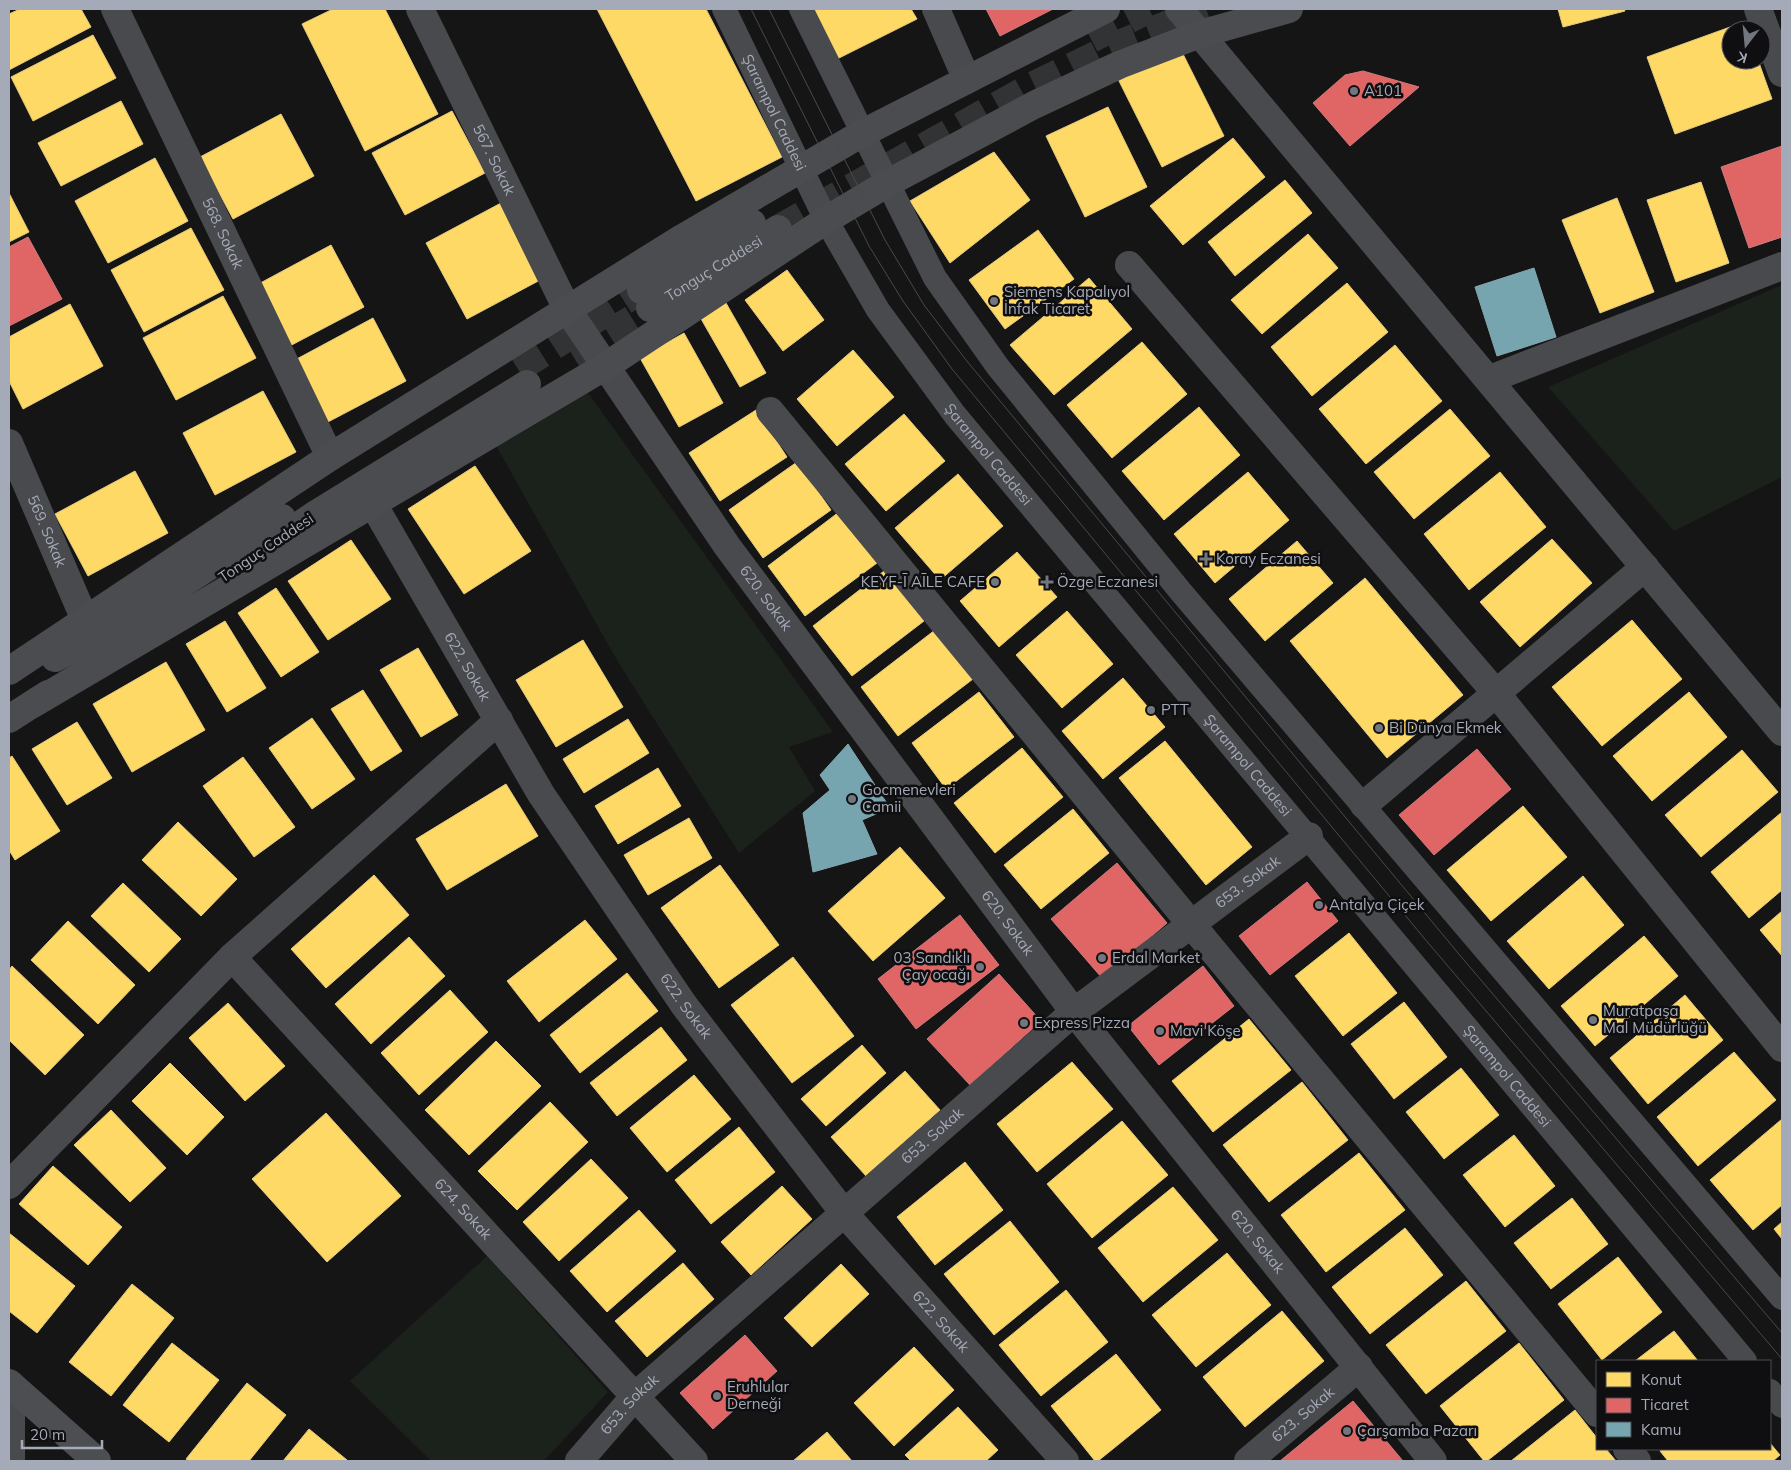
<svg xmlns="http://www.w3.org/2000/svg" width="1791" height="1470" font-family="Mulish,sans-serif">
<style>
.green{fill:#1a221b}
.homes{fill:#ffd966;stroke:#e4cb7e}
.shops{fill:#e06666;stroke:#ce7a7e}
.public{fill:#76a5af;stroke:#84a6b1}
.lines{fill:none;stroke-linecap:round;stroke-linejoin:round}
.primary-tunnel{stroke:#323335;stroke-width:28;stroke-dasharray:28 14;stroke-linecap:butt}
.pedestrian{stroke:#484a4e;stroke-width:24}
.minor{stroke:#484a4e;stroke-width:28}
.secondary{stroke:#4c4e52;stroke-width:28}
.primary{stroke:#4b4c4f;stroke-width:28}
.tram{stroke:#484a4d;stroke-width:1}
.poi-dot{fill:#72767e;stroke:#0f0f11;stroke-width:2}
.labels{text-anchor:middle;stroke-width:5;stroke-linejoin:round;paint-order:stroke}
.poi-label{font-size:15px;fill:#a4aab7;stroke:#0f0f11;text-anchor:start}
.street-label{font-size:15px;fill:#a4aab7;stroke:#0f0f11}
</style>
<rect width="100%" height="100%" fill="#151515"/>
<g class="green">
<path d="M1782,285V477L1674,531L1548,387Z"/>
<path d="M583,386L833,732L789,747L815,791L739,853L618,662L495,444Z"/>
<path d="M487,1256L608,1392L544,1461H431L350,1381Z"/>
</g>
<g class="homes">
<path d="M20,9H81L91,27L9,70V14Z"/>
<path d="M333,9H385L438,114L365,151L302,24Z"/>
<path d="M597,9H706L782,157L696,201Z"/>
<path d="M812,9H911L917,19L837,59Z"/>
<path d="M1558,9H1624L1625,11L1563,27Z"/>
<path d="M1744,22L1747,30H1731V60H1758L1772,99L1675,134L1647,57Z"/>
<path d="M93,35L116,78L33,121L11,77Z"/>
<path d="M1179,46L1224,136L1162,167L1117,77Z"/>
<path d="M121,101L143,144L61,186L38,143Z"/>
<path d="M1108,107L1147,187L1085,217L1046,136Z"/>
<path d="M452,111L485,173L405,215L372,153Z"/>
<path d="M281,114L314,176L233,219L200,157Z"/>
<path d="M1233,138L1265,177L1183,245L1150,206Z"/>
<path d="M994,152L1030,200L950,263L910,201Z"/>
<path d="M155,158L188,221L108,263L75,201Z"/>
<path d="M1285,180L1312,213L1235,276L1208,242Z"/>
<path d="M1701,182L1729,263L1676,282L1647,200Z"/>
<path d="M9,193L29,232L9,242Z"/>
<path d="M1617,198L1654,292L1600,313L1562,220Z"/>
<path d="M501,203L542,279L467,319L426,243Z"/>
<path d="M191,228L224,290L144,332L111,270Z"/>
<path d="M1038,230L1074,279L1005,329L969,280Z"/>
<path d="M1308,234L1338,268L1262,334L1231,300Z"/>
<path d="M331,245L364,307L284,349L251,288Z"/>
<path d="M787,270L824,320L783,351L745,300Z"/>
<path d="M1089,278L1132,329L1054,395L1010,345Z"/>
<path d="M1347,283L1388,332L1312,396L1271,347Z"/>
<path d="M223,296L256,358L176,400L143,338Z"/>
<path d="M726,303L766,373L740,387L700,317Z"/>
<path d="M70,304L103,366L23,409L9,381V337Z"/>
<path d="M373,318L406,381L326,423L293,361Z"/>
<path d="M684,333L723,403L679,427L640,358Z"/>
<path d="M1142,342L1187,394L1112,458L1067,405Z"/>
<path d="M1395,345L1442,401L1366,464L1319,409Z"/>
<path d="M853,350L894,397L837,446L797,399Z"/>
<path d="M263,391L296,452L215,495L183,433Z"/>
<path d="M1199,407L1240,455L1164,520L1122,471Z"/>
<path d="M1450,409L1490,456L1414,519L1374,472Z"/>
<path d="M756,410L787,457L720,501L689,453Z"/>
<path d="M904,414L945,461L886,511L845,464Z"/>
<path d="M797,462L831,510L763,558L729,510Z"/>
<path d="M475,466L531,551L464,594L408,509Z"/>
<path d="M135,471L168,533L88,576L55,514Z"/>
<path d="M1248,472L1289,520L1215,583L1174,534Z"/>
<path d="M1500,472L1546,527L1469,590L1424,534Z"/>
<path d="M958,474L1003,526L940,580L895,528Z"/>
<path d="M839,512L877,563L805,616L768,566Z"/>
<path d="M1552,539L1592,583L1520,647L1480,602Z"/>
<path d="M351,540L391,599L328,640L288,581Z"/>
<path d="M1297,541L1333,583L1265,641L1229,599Z"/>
<path d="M1017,552L1057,597L999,647L960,601Z"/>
<path d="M884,571L924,621L852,676L813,626Z"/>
<path d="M1365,578L1463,695L1387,758L1290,641Z"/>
<path d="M276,588L319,652L281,677L238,613Z"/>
<path d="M1067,611L1113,664L1062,708L1016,655Z"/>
<path d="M1632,620L1682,679L1602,746L1552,687Z"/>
<path d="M225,621L266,688L227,712L186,644Z"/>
<path d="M935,630L973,679L898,736L861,687Z"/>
<path d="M583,640L623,707L556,747L516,680Z"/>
<path d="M418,648L458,715L421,737L380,670Z"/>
<path d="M166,662L205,730L132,772L93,704Z"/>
<path d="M1123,678L1165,727L1103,779L1062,731Z"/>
<path d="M363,690L402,751L371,771L331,709Z"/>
<path d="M979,692L1014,737L946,789L912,743Z"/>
<path d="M1689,692L1727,737L1652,801L1613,756Z"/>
<path d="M312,718L355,779L312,809L269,748Z"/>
<path d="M628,719L649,753L584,793L563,759Z"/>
<path d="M77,722L112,778L67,805L32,749Z"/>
<path d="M1165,741L1252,847L1206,885L1119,778Z"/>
<path d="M1022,748L1063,797L995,853L954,803Z"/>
<path d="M1742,750L1778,792L1701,857L1665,815Z"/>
<path d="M12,756L60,831L15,860L9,850V758Z"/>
<path d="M243,757L295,827L254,857L203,786Z"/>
<path d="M658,768L681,806L618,844L595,806Z"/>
<path d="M506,784L538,836L447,890L416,839Z"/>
<path d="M1523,806L1567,857L1491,921L1447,870Z"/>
<path d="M1073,809L1109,853L1041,909L1004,865Z"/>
<path d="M1782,812V890L1749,918L1711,872Z"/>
<path d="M689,818L712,858L648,895L624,855Z"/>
<path d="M178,822L237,879L201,916L142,860Z"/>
<path d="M900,847L945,898L873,961L828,911Z"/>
<path d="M720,865L779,945L719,988L661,908Z"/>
<path d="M374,875L409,915L326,988L291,949Z"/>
<path d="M1583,876L1624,925L1549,989L1507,941Z"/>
<path d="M123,883L181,939L149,972L91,916Z"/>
<path d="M1782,911V956L1760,930Z"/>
<path d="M585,920L617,959L539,1022L507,981Z"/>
<path d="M68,921L135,985L98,1024L31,960Z"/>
<path d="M1349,933L1397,993L1343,1036L1295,976Z"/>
<path d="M1644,936L1678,976L1595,1046L1561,1006Z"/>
<path d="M409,937L445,976L371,1044L335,1004Z"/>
<path d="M793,957L854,1036L792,1083L731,1005Z"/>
<path d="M12,966L84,1035L45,1075L9,1040V970Z"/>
<path d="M627,973L658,1011L580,1073L550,1035Z"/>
<path d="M450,990L488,1032L419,1095L381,1053Z"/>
<path d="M1685,995L1723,1040L1648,1104L1610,1058Z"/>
<path d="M1404,1002L1447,1057L1394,1099L1351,1044Z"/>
<path d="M228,1003L285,1066L245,1101L189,1038Z"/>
<path d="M1249,1019L1291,1070L1213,1132L1172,1081Z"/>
<path d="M661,1027L687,1060L617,1116L590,1083Z"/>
<path d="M496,1041L541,1086L469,1155L425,1110Z"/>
<path d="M862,1045L886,1073L826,1126L801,1099Z"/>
<path d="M1734,1052L1776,1100L1698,1166L1657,1117Z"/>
<path d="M1072,1062L1113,1109L1037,1172L997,1124Z"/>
<path d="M170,1063L224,1117L187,1155L132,1101Z"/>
<path d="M1461,1068L1499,1115L1444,1159L1406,1112Z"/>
<path d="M905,1071L940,1110L866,1176L831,1137Z"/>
<path d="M694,1075L731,1119L667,1172L630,1128Z"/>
<path d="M1302,1082L1348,1140L1269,1202L1223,1145Z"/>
<path d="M550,1102L588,1142L517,1210L478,1171Z"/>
<path d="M111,1110L166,1168L130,1202L74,1145Z"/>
<path d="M326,1113L401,1196L327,1262L252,1179Z"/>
<path d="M1782,1119V1205L1753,1230L1710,1180Z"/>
<path d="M1122,1121L1168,1175L1092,1238L1047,1184Z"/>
<path d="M739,1127L775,1172L711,1224L675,1180Z"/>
<path d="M1514,1135L1555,1186L1505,1227L1463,1175Z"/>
<path d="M1359,1153L1405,1210L1326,1272L1281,1215Z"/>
<path d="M591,1159L628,1198L559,1261L523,1222Z"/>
<path d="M965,1162L1003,1210L935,1265L897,1217Z"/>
<path d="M53,1166L122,1227L88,1265L19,1204Z"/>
<path d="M782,1186L812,1219L751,1275L721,1242Z"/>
<path d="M1173,1187L1218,1240L1143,1302L1098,1248Z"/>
<path d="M1572,1198L1608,1244L1551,1289L1514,1243Z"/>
<path d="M639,1210L676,1251L607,1312L570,1271Z"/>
<path d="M1010,1221L1059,1282L994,1335L944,1274Z"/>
<path d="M1782,1222V1239L1774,1229Z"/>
<path d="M1405,1228L1443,1275L1370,1334L1332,1287Z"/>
<path d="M9,1233L75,1286L37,1333L9,1311Z"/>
<path d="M1227,1253L1271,1305L1196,1367L1152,1315Z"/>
<path d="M1618,1257L1662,1312L1602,1360L1558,1304Z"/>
<path d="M683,1263L714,1299L647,1357L615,1321Z"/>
<path d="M841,1264L869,1294L812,1347L784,1318Z"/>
<path d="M1466,1281L1506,1331L1426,1394L1386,1345Z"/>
<path d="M132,1284L174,1318L111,1396L69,1362Z"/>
<path d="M1066,1290L1108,1342L1041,1396L999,1345Z"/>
<path d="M1282,1311L1324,1361L1245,1427L1203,1377Z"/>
<path d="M1674,1331L1698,1361H1635Z"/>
<path d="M172,1343L219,1380L169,1442L123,1405Z"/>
<path d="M1519,1343L1564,1400L1487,1461H1484L1440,1406Z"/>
<path d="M914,1347L954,1390L894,1446L854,1403Z"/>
<path d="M1116,1354L1161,1410L1098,1461H1095L1051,1406Z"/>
<path d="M247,1383L286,1415L249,1461H189L186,1459Z"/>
<path d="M958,1407L998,1450L986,1461H911L905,1455Z"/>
<path d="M1575,1410L1597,1438V1449H1606L1616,1461H1511Z"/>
<path d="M309,1429L347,1460V1461H283Z"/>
<path d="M827,1432L852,1461H793Z"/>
<path d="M1770,1443L1780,1455L1773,1461H1668L1660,1451L1663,1449H1770Z"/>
</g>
<g class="shops">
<path d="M986,9H1053L1000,36Z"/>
<path d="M1363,71L1419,87L1350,146L1313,103L1345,75Z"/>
<path d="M1782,146V237L1749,248L1721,167Z"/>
<path d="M28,237L62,299L9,326V247Z"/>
<path d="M1477,749L1511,789L1434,855L1399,815Z"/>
<path d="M1117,863L1167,923L1102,978L1051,919Z"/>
<path d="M1307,882L1338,921L1270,975L1239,936Z"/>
<path d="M960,915L999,965L916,1029L878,979Z"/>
<path d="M1203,966L1234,1006L1159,1065L1128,1026Z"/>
<path d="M999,974L1041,1021L970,1085L927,1039Z"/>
<path d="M745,1335L777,1371L713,1429L680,1393Z"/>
<path d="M1353,1401L1403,1461H1280Z"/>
</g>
<g class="public">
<path d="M1534,268L1556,337L1497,356L1475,287Z"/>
<path d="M848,744L890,808L862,820L877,854L813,872L803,813L830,790L820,775Z"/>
</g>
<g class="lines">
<g class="primary-tunnel">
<path d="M1091,39L1149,9"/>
<path d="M778,229L1032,86L1114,46L1206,9"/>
<path d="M573,356L650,308"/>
<path d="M518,369L641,290"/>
</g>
<g class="pedestrian">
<path id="s1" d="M724,9L826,220L878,310L955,415L1745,1361"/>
<path d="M801,9L935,278L998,367L1181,592L1782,1298"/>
<path d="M1770,1391L1782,1406"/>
</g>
<g class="minor">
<path id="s2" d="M115,9L330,457"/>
<path id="s3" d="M420,9L567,309L727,546L1074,1012L1433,1461"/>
<path d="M936,9L967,80"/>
<path d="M1179,9L1782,732"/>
<path d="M1758,9L1782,73"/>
<path d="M1129,265L1496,693L1782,1048"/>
<path d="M1490,379L1782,266"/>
<path d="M770,411L1191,924L1597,1413"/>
<path id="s4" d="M9,443L85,620"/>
<path id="s5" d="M373,504L541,794L684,1005L844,1213L1065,1461"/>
<path d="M1364,805L1645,567"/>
<path id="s6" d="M232,957L694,1461"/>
<path d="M9,1185L232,957L499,720"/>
<path d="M1627,1449L1637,1461"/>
<path d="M11,1461V1385"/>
<path id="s7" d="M579,1461L635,1396L1074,1012L1309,836"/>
<path id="s8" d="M1248,1461L1359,1367"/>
</g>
<path class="secondary" d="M9,1383L97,1461"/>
<g class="primary">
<path d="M641,290L752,223"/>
<path id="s9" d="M650,308L778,229"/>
<path d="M266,548L313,516L527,384"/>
<path d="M55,658L123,623L282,518"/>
<path d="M9,671L330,457L684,237L861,134L1106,9"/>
<path d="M33,704L606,366L826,220L888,183L1034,105L1119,65L1200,34L1289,9"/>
<path d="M9,719L48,694"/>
</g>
<g class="tram">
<path d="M751,9L869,246L903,301L952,369L1424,938L1782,1359"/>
<path d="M769,9L885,240L924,305L966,360L1463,959L1782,1333"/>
</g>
</g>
<g class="poi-dot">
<circle cx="1354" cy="91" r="5"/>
<circle cx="994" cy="301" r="5"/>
<path d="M1203.5 551.5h5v5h5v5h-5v5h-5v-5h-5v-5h5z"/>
<circle cx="995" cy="582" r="5"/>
<path d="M1044.5 574.5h5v5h5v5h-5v5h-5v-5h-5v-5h5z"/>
<circle cx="1151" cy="710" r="5"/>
<circle cx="1379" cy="728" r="5"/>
<circle cx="852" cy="799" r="5"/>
<circle cx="1319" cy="905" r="5"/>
<circle cx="1102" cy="958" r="5"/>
<circle cx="980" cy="967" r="5"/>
<circle cx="1593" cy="1020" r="5"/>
<circle cx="1024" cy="1023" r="5"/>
<circle cx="1160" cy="1031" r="5"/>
<circle cx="717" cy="1396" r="5"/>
<circle cx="1347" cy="1431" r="5"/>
</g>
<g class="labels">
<g class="poi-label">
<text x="1364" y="96">A101</text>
<text x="1004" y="297">Siemens Kapalıyol<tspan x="1004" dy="17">İnfak Ticaret</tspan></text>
<text x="1216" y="564">Koray Eczanesi</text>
<text x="985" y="587" text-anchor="end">KEYF-Ī AĪLE CAFE</text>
<text x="1057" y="587">Özge Eczanesi</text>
<text x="1161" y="715">PTT</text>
<text x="1389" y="733">Bi Dünya Ekmek</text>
<text x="862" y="795">Gocmenevleri<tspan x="862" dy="17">Camii</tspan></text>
<text x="1329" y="910">Antalya Çiçek</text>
<text x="970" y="963" text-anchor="end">03 Sandıklı<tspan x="970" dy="17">Çay ocağı</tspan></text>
<text x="1112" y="963">Erdal Market</text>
<text x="1603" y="1016">Muratpaşa<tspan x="1603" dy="17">Mal Müdürlüğü</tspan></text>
<text x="1034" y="1028">Express Pizza</text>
<text x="1170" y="1036">Mavi Köşe</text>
<text x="727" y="1392">Eruhlular<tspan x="727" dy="17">Derneği</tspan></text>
<text x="1357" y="1436">Çarşamba Pazarı</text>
</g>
<g class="street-label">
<text dy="5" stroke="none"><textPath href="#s1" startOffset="115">Şarampol Caddesi</textPath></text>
<text dy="5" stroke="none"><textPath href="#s3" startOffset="168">567. Sokak</textPath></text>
<text dy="5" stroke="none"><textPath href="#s2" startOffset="249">568. Sokak</textPath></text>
<text dy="5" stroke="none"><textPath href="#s9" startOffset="75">Tonguç Caddesi</textPath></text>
<text dy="5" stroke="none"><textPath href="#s1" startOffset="520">Şarampol Caddesi</textPath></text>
<text dy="5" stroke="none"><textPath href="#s4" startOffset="96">569. Sokak</textPath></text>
<text transform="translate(266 548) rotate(-34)" y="5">Tonguç Caddesi</text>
<text dy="5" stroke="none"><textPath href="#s3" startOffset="685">620. Sokak</textPath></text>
<text dy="5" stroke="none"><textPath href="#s5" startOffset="188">622. Sokak</textPath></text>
<text dy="5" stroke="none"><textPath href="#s1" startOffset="925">Şarampol Caddesi</textPath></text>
<text dy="5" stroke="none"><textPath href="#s7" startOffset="886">653. Sokak</textPath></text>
<text dy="5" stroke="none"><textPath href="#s3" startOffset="1090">620. Sokak</textPath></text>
<text dy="5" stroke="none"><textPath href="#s5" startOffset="592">622. Sokak</textPath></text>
<text dy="5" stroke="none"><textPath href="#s1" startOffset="1330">Şarampol Caddesi</textPath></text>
<text dy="5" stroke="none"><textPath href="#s7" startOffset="481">653. Sokak</textPath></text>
<text dy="5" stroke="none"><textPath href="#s6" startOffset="342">624. Sokak</textPath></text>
<text dy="5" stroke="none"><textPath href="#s3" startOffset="1495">620. Sokak</textPath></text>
<text dy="5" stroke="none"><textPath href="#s5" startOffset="998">622. Sokak</textPath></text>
<text dy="5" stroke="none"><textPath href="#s7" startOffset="76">653. Sokak</textPath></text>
<text dy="5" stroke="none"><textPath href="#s8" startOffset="72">623. Sokak</textPath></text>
</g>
</g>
<rect width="1791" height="1470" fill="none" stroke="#a4aab7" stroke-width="20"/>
<rect x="1596" y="1360" width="175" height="90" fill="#0f0f11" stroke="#4b4d53"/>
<rect x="1606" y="1372" width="25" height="15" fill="#ffd966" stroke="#4b4d53"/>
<text x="1641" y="1385" font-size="15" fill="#a4aab7">Konut</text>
<rect x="1606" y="1398" width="25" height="15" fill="#e06666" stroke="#4b4d53"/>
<text x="1641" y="1410" font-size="15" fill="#a4aab7">Ticaret</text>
<rect x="1606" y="1422" width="25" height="15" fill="#76a5af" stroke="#4b4d53"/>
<text x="1641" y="1435" font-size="15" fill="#a4aab7">Kamu</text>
<g transform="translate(1746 45) rotate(196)"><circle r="24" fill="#0f0f11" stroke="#4b4d53"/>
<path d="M0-4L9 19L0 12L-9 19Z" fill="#72767e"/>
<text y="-8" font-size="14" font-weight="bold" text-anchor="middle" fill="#a4aab7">K</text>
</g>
<path d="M22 1440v8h80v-8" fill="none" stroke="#a4aab7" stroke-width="2.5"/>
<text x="30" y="1440" font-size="15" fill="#a4aab7" stroke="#0f0f11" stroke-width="4" paint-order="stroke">20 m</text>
</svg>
